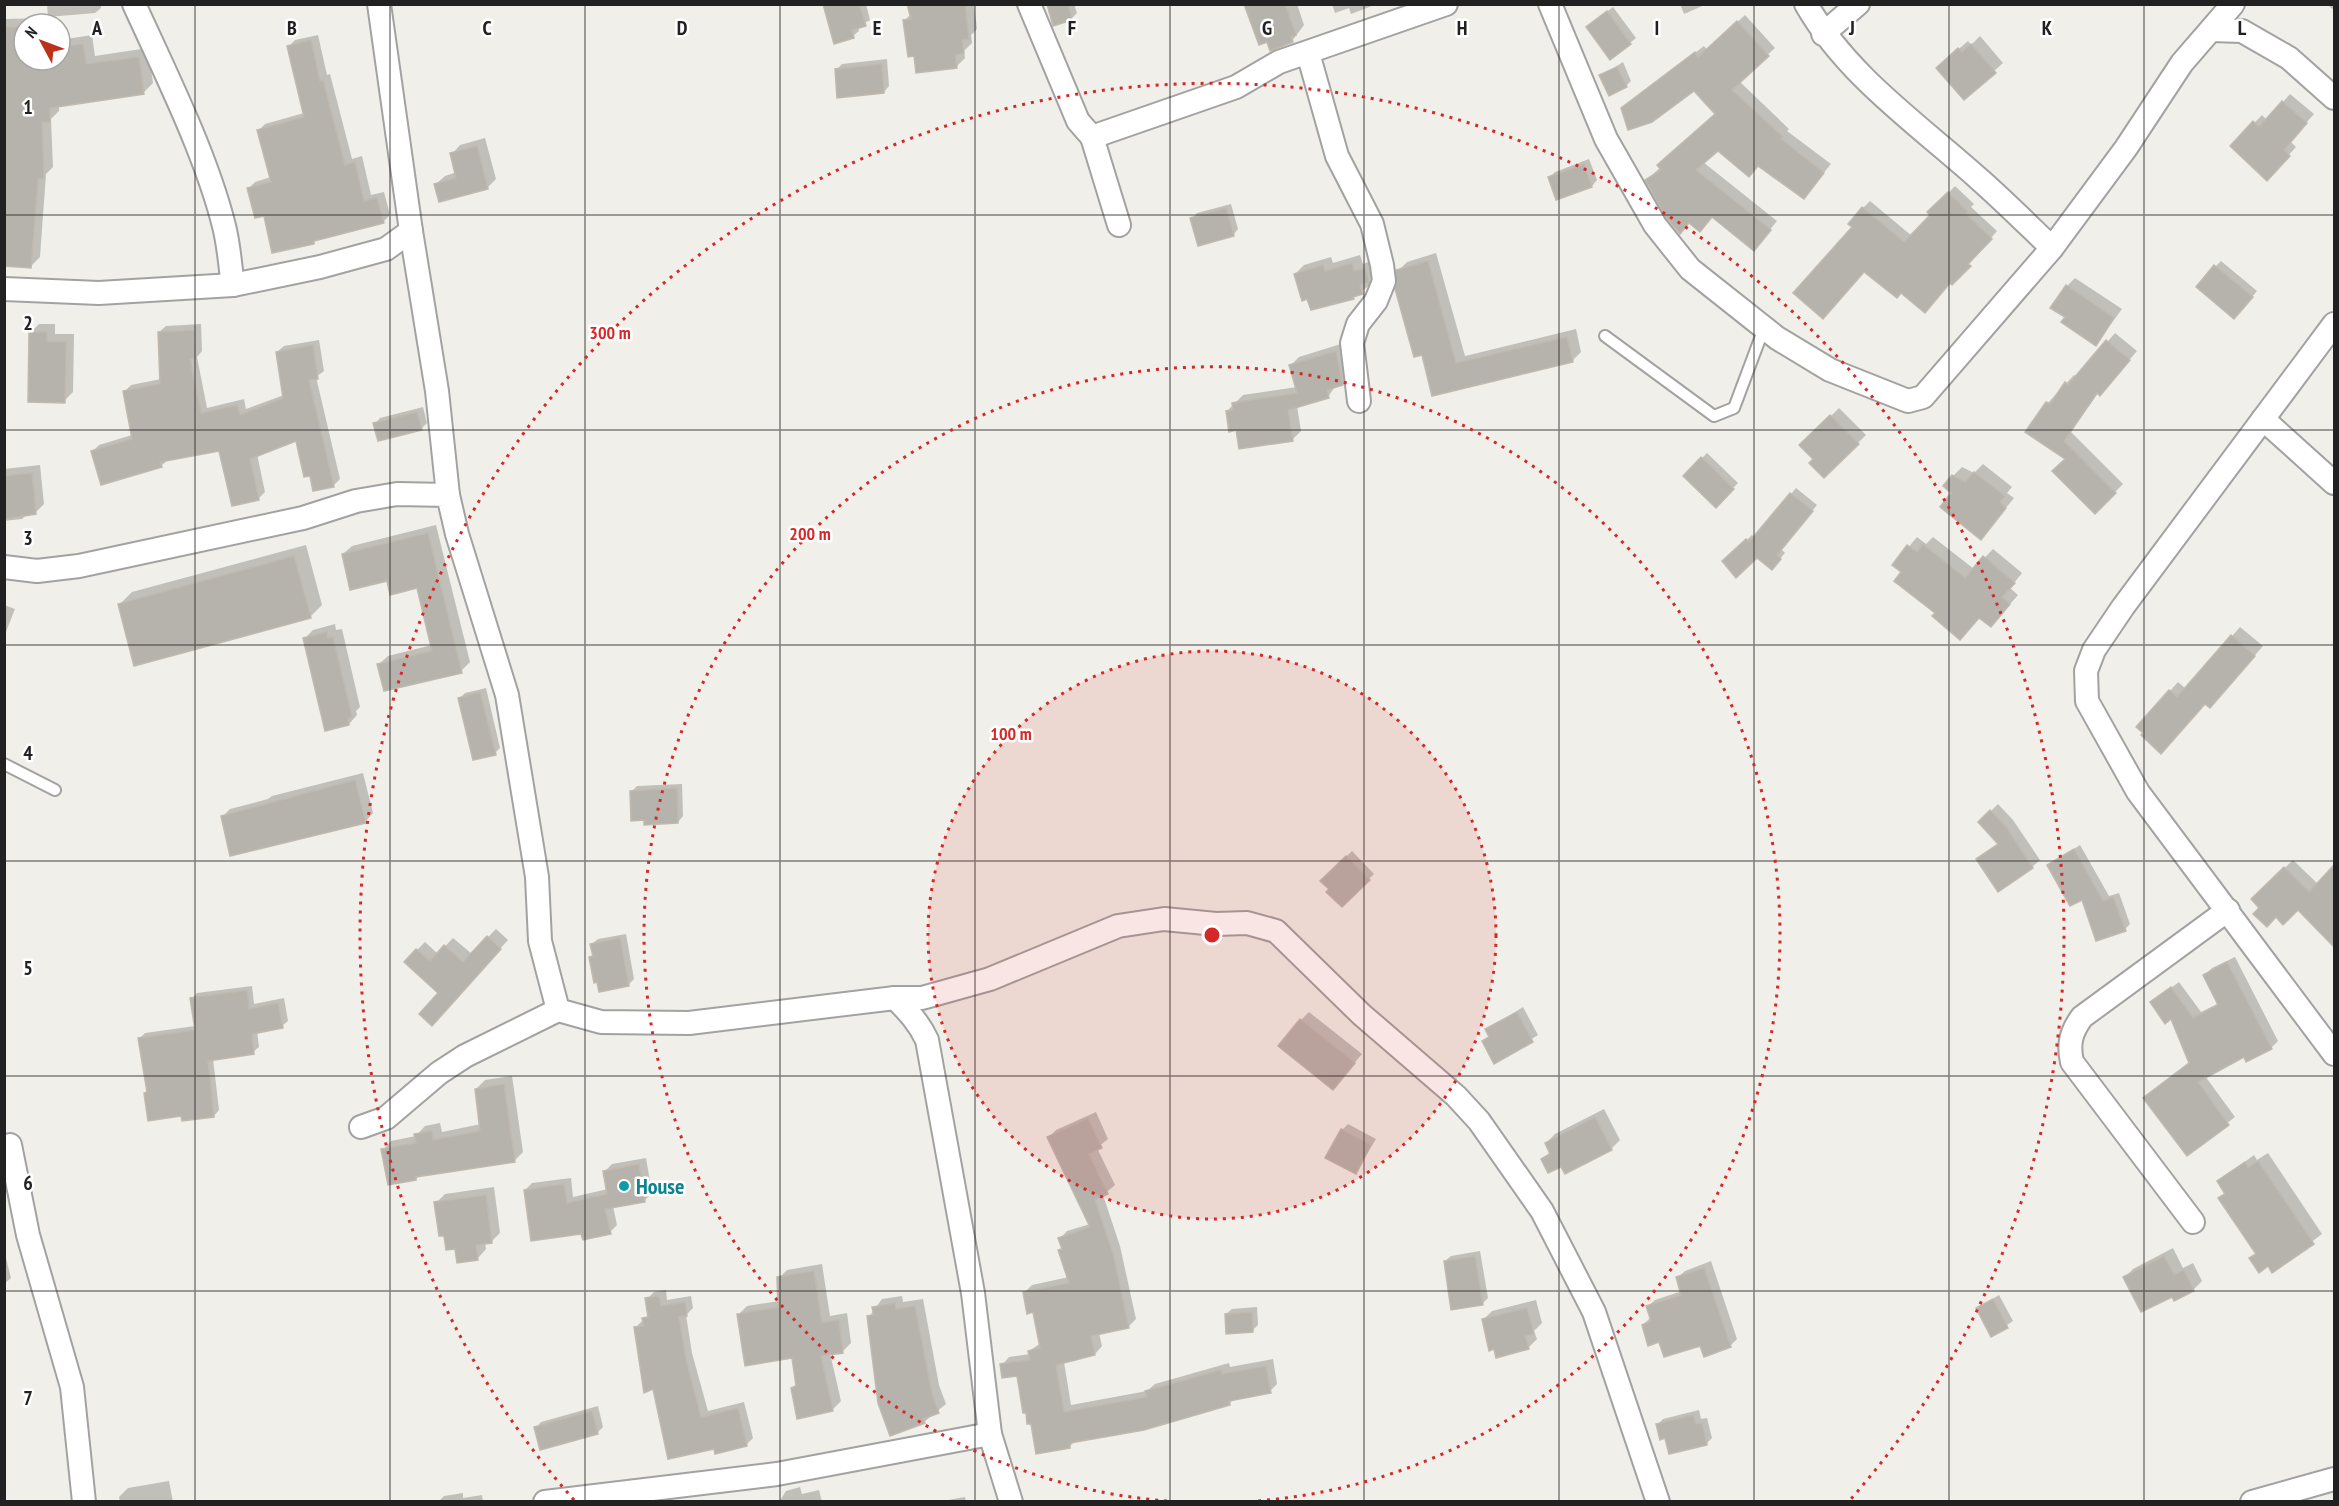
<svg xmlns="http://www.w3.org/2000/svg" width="2339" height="1506" font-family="'PT Sans Narrow',sans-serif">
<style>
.shadow{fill:#0003}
.building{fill:#b6b2ac;stroke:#c1b9ad;stroke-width:1.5}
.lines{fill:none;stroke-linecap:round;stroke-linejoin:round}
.lane-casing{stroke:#a2a2a2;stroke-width:14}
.street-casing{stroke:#a2a2a2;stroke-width:26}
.lane{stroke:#fff;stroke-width:10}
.street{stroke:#fff;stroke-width:22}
.grid{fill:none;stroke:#212121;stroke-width:1.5;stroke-opacity:0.55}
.ring{fill:none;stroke:#d62828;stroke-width:3;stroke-dasharray:3 6}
.culture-dot{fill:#0f9aa8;stroke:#fff;stroke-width:2}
.labels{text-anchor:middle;stroke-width:5;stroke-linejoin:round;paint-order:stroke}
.culture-label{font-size:22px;font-weight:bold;fill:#0d838f;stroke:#fff;text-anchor:start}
.grid-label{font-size:20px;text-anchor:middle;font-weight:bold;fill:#212121;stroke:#fff;stroke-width:5;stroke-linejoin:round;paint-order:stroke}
.centre{fill:#d62828;stroke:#fff;stroke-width:3}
.ring-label{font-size:18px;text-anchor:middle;font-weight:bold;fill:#d62828;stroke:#fff;stroke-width:5;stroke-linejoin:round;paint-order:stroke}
</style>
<rect width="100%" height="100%" fill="#f0efe9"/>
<g class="shadow">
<path d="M47,4H101V8L95,13L48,17Z"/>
<path d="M825,4H866L870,20L858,27L859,31L853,36Z"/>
<path d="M909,4H974L977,29L971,35L972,43L964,51L965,58L956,67L915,54L905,20L911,14Z"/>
<path d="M1048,4H1074L1077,13L1071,19Z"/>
<path d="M1246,4H1297L1304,25L1292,41Z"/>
<path d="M1332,4H1377L1351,14L1349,8L1335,13Z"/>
<path d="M1680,4H1707L1684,14Z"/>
<path d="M2326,4H2334V10Z"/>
<path d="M1613,7L1636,38L1630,43L1588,27Z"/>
<path d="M1745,15L1775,48L1739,81L1789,129L1787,131L1831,164L1804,197L1758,165L1718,149L1703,162L1777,221L1761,241L1647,180L1716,114L1694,89L1623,108L1704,46L1707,50Z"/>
<path d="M47,18V24H24V60H60V40L92,35L95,56L148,48L153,83L143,93L59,105V111L51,119L53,167L46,174L40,257L31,266L4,141V19Z"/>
<path d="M318,35L327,75L330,74L352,159L362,156L371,195L384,192L390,215L383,222L317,239L313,243L265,214L249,188L255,182L271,177L259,130L265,124L304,113L289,46L295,40Z"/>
<path d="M1980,36L2003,63L1964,98L1947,59L1968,41L1971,45Z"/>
<path d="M887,59L889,86L884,92L837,69L842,64Z"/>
<path d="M1623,62L1631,81L1626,86L1601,76Z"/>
<path d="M2290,94L2314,114L2290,141L2296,147L2274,171L2232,146L2262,115L2267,120Z"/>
<path d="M485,138L496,179L487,188L436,184L445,176L457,172L452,154L460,145Z"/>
<path d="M1589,159L1597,180L1592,186L1549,178L1555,172Z"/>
<path d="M1955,186L1974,204L1971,207L1997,231L1959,276L1854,227L1863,208L1870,201L1912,236L1932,215L1930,212Z"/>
<path d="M1231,204L1238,229L1233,235L1192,219L1197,213Z"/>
<path d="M1436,253L1465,356L1576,329L1581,352L1572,361L1433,394L1423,353L1398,271L1407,262Z"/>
<path d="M1360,255L1363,264L1373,260L1377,273L1370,280L1371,284L1353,298L1295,274L1304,265L1331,257L1333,263Z"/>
<path d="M2221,261L2257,291L2240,311L2216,266Z"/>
<path d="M2075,278L2122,309L2096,344L2067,317V286Z"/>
<path d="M39,324H55V334H74L73,392L64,401L30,333Z"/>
<path d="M201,324L202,351L197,357L207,408L244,399L246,409L284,395L277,352L284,346L319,340L324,371L316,377L340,479L333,486L311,474L297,439L257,454L265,492L258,499L221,450L168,460L161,466L93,451L99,445L132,435L125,391L131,385L161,379L159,332L166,326Z"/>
<path d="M2115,333L2137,351L2107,386L2098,393L2071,432L2123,484L2095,512L2067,459L2027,432L2048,403L2074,375L2077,377Z"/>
<path d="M1344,343L1351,375L1343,384L1336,385L1328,397L1297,406L1301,431L1292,440L1237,429L1227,411L1243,395L1297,387L1290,366L1299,357Z"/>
<path d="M423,407L427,423L421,429L375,424L380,418Z"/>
<path d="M1839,408L1866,435L1824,476L1815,459L1802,445Z"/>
<path d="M1707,453L1738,483L1716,506L1685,476Z"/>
<path d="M1983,464L2012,487L2007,493L2014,498L1981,538L1953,493V476L1962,467L1974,473Z"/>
<path d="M40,465L44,504L36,512L28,513L22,519L4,521V469Z"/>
<path d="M1796,488L1817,505L1781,549L1785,553L1777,562L1757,556L1724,561L1752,535L1755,538Z"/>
<path d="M436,525L470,662L461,671L379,664L388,656L432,645L419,587L388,579L343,554L352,546Z"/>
<path d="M1917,537L1926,544L1933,537L1974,569L1993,549L2022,573L2010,588L2018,595L1999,617L1937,613L1894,565Z"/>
<path d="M306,545L322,605L310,617L120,604L132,592Z"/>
<path d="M4,605L15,609L4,637Z"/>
<path d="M335,624L336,630L342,629L360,707L356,711L357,715L349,724L304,639L313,630Z"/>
<path d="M2240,627L2263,646L2219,697L2206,702L2161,752L2170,691L2178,682L2186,689Z"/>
<path d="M486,688L500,748L495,753L459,699L465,693Z"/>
<path d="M363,773L373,813L365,822L222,817L230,809L268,799L272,796Z"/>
<path d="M682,784L683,816L678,822L631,792L637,786Z"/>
<path d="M1998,804L2013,820L2040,860L2032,867L1978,860L1999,843L1980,822Z"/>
<path d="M2080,845L2109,896L2119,893L2130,924L2125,929L2082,898L2049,865Z"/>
<path d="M1352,851L1374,874L1342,905L1322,881Z"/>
<path d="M2293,860L2318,884L2334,867V931L2327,938L2298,908L2276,915L2253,899Z"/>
<path d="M496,929L508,940L440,1016V993L417,950L425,942L438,954L453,938L472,954Z"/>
<path d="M626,934L634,979L629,984L590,957L594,954L592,944L598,939Z"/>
<path d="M2235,957L2278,1041L2271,1048L2245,1054L2205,1076L2235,1117L2187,1154L2145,1098L2190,1062L2172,1017L2152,1002L2179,982L2201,1012L2219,1003L2205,975L2212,968Z"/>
<path d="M252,986L254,1004L284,998L288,1021L282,1026L257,1031L259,1047L253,1052L213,1059L219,1110L214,1116L183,1115L148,1091L139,1039L145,1033L195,1026L192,999L197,993Z"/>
<path d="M1523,1007L1538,1035L1495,1062L1484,1041L1490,1035L1487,1030Z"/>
<path d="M1309,1012L1362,1054L1333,1088L1301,1020Z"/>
<path d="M512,1076L523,1152L514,1161L420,1175L416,1179L383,1150L391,1141L416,1136L425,1126L440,1123L442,1132L481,1124L476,1089L485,1080Z"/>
<path d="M1604,1109L1620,1140L1611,1149L1561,1165L1543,1159L1551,1151L1546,1143L1555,1134Z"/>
<path d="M1096,1112L1108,1139L1097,1148L1115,1185L1103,1195L1120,1246L1136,1319L1128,1327L1099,1333L1102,1346L1095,1354L1064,1362L1071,1405L1147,1391L1155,1384L1229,1363L1230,1367L1273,1359L1277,1384L1270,1391L1234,1399L1229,1404L1076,1440L1070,1446L1032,1422L1018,1375L1002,1365L1009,1357L1030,1354L1029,1351L1041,1343L1034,1311L1024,1293L1032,1285L1069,1277L1059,1250L1063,1247L1060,1239L1067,1231L1090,1224L1049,1137L1056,1130Z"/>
<path d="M1348,1124L1376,1139L1355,1173L1342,1130Z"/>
<path d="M2268,1153L2322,1234L2273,1271L2268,1264L2251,1258L2257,1253L2220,1198L2226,1193L2219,1181L2254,1155L2257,1160Z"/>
<path d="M646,1158L652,1193L645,1200L613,1206L617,1225L610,1232L582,1233L525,1190L532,1183L571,1178L573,1197L608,1189L605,1171L612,1164Z"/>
<path d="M494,1187L500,1233L492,1241L485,1242L486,1249L478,1258L456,1247L445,1234L436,1203L445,1194Z"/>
<path d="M2173,1248L2183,1268L2193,1263L2202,1281L2193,1290L2172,1294L2125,1277L2133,1269Z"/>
<path d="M4,1250L11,1278L4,1284Z"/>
<path d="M1480,1251L1488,1298L1482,1304L1445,1261L1451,1256Z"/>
<path d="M1711,1261L1737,1339L1730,1346L1660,1340L1643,1325L1651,1317L1647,1307L1655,1300L1682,1291L1677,1278L1685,1271Z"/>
<path d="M822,1264L830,1316L847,1313L851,1343L843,1351L830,1353L841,1401L832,1410L792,1388L797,1383L794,1356L739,1314L747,1306L779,1301V1278L787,1270Z"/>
<path d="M666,1290L667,1300L691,1296L693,1308L686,1315L692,1353L708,1411L744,1402L753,1438L746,1445L715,1447L654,1387L635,1328L649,1314L647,1299L654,1292Z"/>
<path d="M1999,1295L2013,1321L1992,1335L1978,1308Z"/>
<path d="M902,1296L903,1302L923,1299L939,1385L946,1404L924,1422L879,1402L869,1317L882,1299Z"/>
<path d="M1536,1300L1542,1323L1534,1331L1537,1339L1528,1348L1483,1320L1492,1311Z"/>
<path d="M1257,1307L1258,1325L1253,1330L1226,1314L1232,1309Z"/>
<path d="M598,1406L603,1427L597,1433L536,1428L541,1422Z"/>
<path d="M1699,1410L1701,1419L1707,1418L1712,1438L1707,1443L1666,1437L1657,1425L1663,1419Z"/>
<path d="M169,1481L173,1502H120L119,1497L128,1488Z"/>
<path d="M800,1487L802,1494L819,1490L822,1502H779L786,1491Z"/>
<path d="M463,1493V1498L482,1495L483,1502H438L444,1496Z"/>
<path d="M965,1497L966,1502H937Z"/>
</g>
<g class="building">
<path d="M823,4H859L866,26L852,30L854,38L834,44Z"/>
<path d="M907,4H965L969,39L962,40L964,53L955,55L957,68L916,73L914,56L908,57L903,20L911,19Z"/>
<path d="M1047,4H1068L1072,20L1053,26Z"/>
<path d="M1244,4H1285L1296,35L1291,37L1293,42L1270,51L1267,42L1259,45Z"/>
<path d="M1607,11L1631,44L1610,60L1586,27Z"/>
<path d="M1737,21L1769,56L1732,90L1783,137L1781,139L1824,173L1804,199L1758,166L1749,177L1718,151L1696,170L1771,230L1754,251L1712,217L1700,232L1689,223L1680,234L1666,217L1645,180L1661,170L1657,165L1715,114L1694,91L1652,122L1628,130L1621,108L1695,52L1698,57Z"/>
<path d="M4,27H24V60H60V47L83,44L86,64L139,57L144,94L50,108V122H42L44,178L38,179L31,268L4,266Z"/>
<path d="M311,40L320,81L323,80L345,165L355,162L364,201L377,198L384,223L314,241V244L272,253L264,216L255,218L247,188L271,182L257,130L304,117L287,46Z"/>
<path d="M1971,44L1996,73L1964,100L1936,68L1958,48L1962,52Z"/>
<path d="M882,64L884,93L837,98L835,69Z"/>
<path d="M1617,67L1627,87L1609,96L1599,75Z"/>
<path d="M2282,101L2307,123L2284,150L2290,156L2267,181L2230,146L2253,121L2259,127Z"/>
<path d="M477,146L488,189L439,202L434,184L456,178L450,153Z"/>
<path d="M1584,164L1592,187L1556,200L1548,177Z"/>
<path d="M1948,192L1968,212L1966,214L1992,239L1968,264L1971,266L1952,285L1950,283L1925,313L1901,293L1897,298L1864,272L1823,319L1793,293L1852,227L1848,224L1862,207L1904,242L1930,215L1927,212Z"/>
<path d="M1226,208L1234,236L1198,246L1190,218Z"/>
<path d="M1428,261L1456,363L1567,337L1573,362L1432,396L1422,355L1414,357L1395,289L1396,270Z"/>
<path d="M1352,263L1354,271L1365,268L1369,282L1360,285L1363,294L1353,297L1354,299L1311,310L1307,299L1302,301L1294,274L1323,265L1325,271Z"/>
<path d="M2214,265L2253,297L2234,319L2196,287Z"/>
<path d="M2066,285L2114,318L2096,346L2061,322L2065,317L2050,308Z"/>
<path d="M195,330L196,359H190L201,413L237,405L240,415L283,398L276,352L313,345L318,379L309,380L334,487L313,491L310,476L304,477L296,441L250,459L259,500L232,506L219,451L160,462L162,467L101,485L91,451L132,439L123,391L160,384L158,332Z"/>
<path d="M29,332H47V342H66L65,403L28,402Z"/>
<path d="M2106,340L2130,360L2100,396L2097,393L2064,441L2116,493L2095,514L2052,471L2065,459L2025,432L2046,402L2050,404L2065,382L2068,385Z"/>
<path d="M1336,351L1343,385L1327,390L1329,398L1288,410L1293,441L1239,449L1236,430L1229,432L1226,411L1233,410L1232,403L1297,393L1289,365Z"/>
<path d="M417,412L422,430L378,441L373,423Z"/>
<path d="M1830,415L1859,444L1824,478L1809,463L1813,459L1799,445Z"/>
<path d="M1701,457L1734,489L1716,508L1683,476Z"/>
<path d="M1974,472L2005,496L2000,502L2006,508L1981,540L1940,507L1951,493L1943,486L1952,475L1965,482Z"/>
<path d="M32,473L36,514L4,519V476Z"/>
<path d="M1790,493L1813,511L1777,555L1781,559L1772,570L1757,558L1736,578L1722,561L1746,539L1749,542Z"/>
<path d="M428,533L462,673L384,691L377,664L432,651L417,588L390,595L387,581L350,590L342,554Z"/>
<path d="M1923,544L1965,578L1983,556L2015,583L2002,597L2010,604L1991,627L1979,618L1960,640L1932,616L1935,613L1894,581L1901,572L1892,565L1907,545L1917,552Z"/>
<path d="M294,556L311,618L134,666L118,604Z"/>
<path d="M327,632L328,638L333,637L352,717L348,718L349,725L325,731L303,638Z"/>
<path d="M2231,635L2255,656L2210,708L2205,704L2161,754L2141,735L2143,733L2136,727L2169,690L2177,697Z"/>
<path d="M480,692L496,755L473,760L458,698Z"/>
<path d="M355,780L366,823L230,856L221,816Z"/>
<path d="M677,788L678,823L644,825V820L631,821L630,791Z"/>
<path d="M1990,810L2006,827L2033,868L1998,892L1976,859L1998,844L1978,822Z"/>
<path d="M2074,849L2103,901L2113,897L2126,931L2096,941L2082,900L2070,906L2047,865Z"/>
<path d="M1346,856L1370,880L1342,907L1326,892L1329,889L1320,881Z"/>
<path d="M2334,865V947L2298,910L2283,925L2276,917L2267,927L2253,914L2259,908L2251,899L2284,867L2309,892Z"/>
<path d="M487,936L501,949L432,1026L419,1014L438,993L404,962L416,949L430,961L444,945L463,962Z"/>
<path d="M620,938L629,986L599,992L597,982L594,983L589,957L593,956L590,944Z"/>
<path d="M2227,962L2272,1049L2246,1062L2244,1057L2198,1082L2229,1125L2187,1156L2143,1098L2189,1063L2171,1019L2165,1024L2150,1002L2171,987L2193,1018L2218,1005L2203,975Z"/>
<path d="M247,990L249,1009L278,1003L283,1028L252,1034L254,1054L208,1061L214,1117L182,1121L181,1116L148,1121L144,1093L147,1092L138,1038L195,1030L190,998Z"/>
<path d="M1517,1012L1533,1042L1494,1064L1482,1041L1489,1037L1485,1029Z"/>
<path d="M1300,1019L1355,1063L1333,1090L1278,1046Z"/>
<path d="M504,1084L515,1162L416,1177V1180L388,1185L381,1149L416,1143L414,1134L432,1131L433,1140L480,1131L475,1089Z"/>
<path d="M1595,1117L1612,1150L1565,1174L1561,1167L1548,1173L1541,1159L1550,1154L1545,1143Z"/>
<path d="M1088,1118L1102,1148L1089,1154L1108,1194L1095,1200L1113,1254L1129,1328L1091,1336L1095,1355L1056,1365L1064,1412L1147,1397L1145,1391L1221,1370L1222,1374L1266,1366L1271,1393L1229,1401L1230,1405L1144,1430L1070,1443V1448L1036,1454L1031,1424H1027L1026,1413H1023L1017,1376L1002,1378L1000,1364L1030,1360L1028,1351L1040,1348L1033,1312L1027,1314L1023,1292L1069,1283L1058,1250L1062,1249L1058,1238L1090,1227L1047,1137Z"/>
<path d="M1341,1129L1371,1145L1356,1174L1325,1158Z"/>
<path d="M2258,1161L2314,1244L2272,1273L2268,1266L2259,1273L2249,1258L2256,1254L2218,1198L2225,1194L2217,1181L2245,1162L2248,1168Z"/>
<path d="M639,1164L645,1202L605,1209L611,1234L583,1240L581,1234L531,1241L524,1190L564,1184L567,1203L607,1194L603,1171Z"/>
<path d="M486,1195L492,1243L476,1245L478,1260L457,1263L455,1249L446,1250L444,1236H439L434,1202Z"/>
<path d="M1475,1256L1483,1305L1451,1310L1444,1261Z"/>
<path d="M2164,1256L2174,1275L2184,1270L2194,1291L2174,1301L2172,1297L2141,1312L2123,1277Z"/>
<path d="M1704,1268L1731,1347L1704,1357L1700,1346L1664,1357L1659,1342L1648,1346L1642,1325L1651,1321L1646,1306L1681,1295L1676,1277Z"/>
<path d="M814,1271L822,1323L839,1320L843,1353L821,1356L833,1411L797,1419L791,1388L796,1386L792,1358L745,1366L737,1314L778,1307L777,1277Z"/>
<path d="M659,1296L661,1306L685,1302L687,1316L679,1317L686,1360L701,1417L738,1408L747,1446L715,1454L714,1449L668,1459L653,1389L644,1393L634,1327L644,1326L642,1318L648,1317L645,1298Z"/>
<path d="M1993,1299L2008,1328L1991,1337L1976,1308Z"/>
<path d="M895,1303L896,1309L915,1306L932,1394L939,1413L923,1419L925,1423L890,1436L878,1403L867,1316L874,1315L872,1307Z"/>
<path d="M1527,1308L1534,1334L1525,1336L1529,1349L1496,1358L1494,1349L1489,1351L1482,1319Z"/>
<path d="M1252,1312L1253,1332L1226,1334L1225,1314Z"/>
<path d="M592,1411L598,1434L540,1450L534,1427Z"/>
<path d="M1693,1415L1696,1424L1702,1423L1707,1445L1669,1454L1665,1438L1660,1440L1656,1424Z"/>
</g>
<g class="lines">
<g class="lane-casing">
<g id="lane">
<path d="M1605,336L1714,416L1734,408L1764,328"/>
<path d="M4,764L55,790"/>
</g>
</g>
<g class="street-casing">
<g id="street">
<path d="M134,4C165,72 206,154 224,226C229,245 230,266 233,285"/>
<path d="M379,4L411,231L437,391L448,495"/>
<path d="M1029,4L1078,121L1092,137L1119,225"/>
<path d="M1550,4L1606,139L1655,225L1690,269L1777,338L1830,370L1908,401L1923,397L2052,248L2126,148L2182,63L2233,4"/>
<path d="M1806,4C1847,76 1919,125 1979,179C2004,201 2028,225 2052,248"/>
<path d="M2211,30L2242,31L2289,58L2334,98"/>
<path d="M1823,34L1858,4"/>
<path d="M1308,53L1337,156L1372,224L1382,265L1384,281L1376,301L1358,324L1352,343L1359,401"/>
<path d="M1092,137L1236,87L1279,62L1446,4"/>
<path d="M4,289L99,293L233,285L320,267L386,249L411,231"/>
<path d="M2334,324L2123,607L2094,650L2086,671L2087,701L2138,792L2334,1054"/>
<path d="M2263,419L2334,483"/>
<path d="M4,567L37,571L79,566L303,518L356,501L397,494L448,495L457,534L507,695L537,877L540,941L558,1010L601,1022L689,1023L895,998C908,1011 919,1023 927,1040L973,1293L990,1434L1011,1502"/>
<path d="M895,998H922L990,979L1118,926L1164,919L1216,924L1247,923L1276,931L1362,1015L1456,1096L1479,1121L1542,1211L1594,1312L1658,1502"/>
<path d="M361,1127L386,1118L439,1073L465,1056L558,1010"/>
<path d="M10,1145L28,1235L72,1387L84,1502"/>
<path d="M2193,1222L2072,1062C2068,1044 2071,1032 2082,1017L2228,910"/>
<path d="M545,1502L777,1474L990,1434"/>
<path d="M2252,1502L2334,1479"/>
</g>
</g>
<use href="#lane" class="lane"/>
<use href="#street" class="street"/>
</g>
<path class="grid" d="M195,4V1502M390,4V1502M585,4V1502M780,4V1502M975,4V1502M1170,4V1502M1364,4V1502M1559,4V1502M1754,4V1502M1949,4V1502M2144,4V1502M4,215H2334M4,430H2334M4,645H2334M4,861H2334M4,1076H2334M4,1291H2334"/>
<circle cx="1212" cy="935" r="284" fill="#d62828" fill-opacity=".12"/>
<g class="ring">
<circle cx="1212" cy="935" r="284"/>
<path d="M1167 1501A568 568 0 1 1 1257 1501"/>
<path d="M574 1500A852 852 0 1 1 1850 1500"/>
</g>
<circle class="culture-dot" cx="624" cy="1186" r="6"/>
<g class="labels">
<g class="culture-label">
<text x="636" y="1194">House</text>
</g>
</g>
<g class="grid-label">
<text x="97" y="35">A</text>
<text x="292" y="35">B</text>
<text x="487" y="35">C</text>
<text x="682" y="35">D</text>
<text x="877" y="35">E</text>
<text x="1072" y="35">F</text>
<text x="1267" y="35">G</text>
<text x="1462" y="35">H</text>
<text x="1657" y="35">I</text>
<text x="1852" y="35">J</text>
<text x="2047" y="35">K</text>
<text x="2242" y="35">L</text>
<text x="28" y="114">1</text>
<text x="28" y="330">2</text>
<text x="28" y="545">3</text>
<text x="28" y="760">4</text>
<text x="28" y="975">5</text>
<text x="28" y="1190">6</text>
<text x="28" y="1405">7</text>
</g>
<circle cx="1212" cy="935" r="9" class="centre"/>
<g class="ring-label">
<text x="610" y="339">300 m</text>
<text x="810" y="540">200 m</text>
<text x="1011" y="740">100 m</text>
</g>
<rect width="2339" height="1506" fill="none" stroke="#212121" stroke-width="12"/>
<g transform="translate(42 42) rotate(311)"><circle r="28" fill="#ffffff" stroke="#a6a6a6" stroke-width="1.5"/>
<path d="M0-4.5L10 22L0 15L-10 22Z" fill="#ba3219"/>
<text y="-9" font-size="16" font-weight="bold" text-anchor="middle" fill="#212121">N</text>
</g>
</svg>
